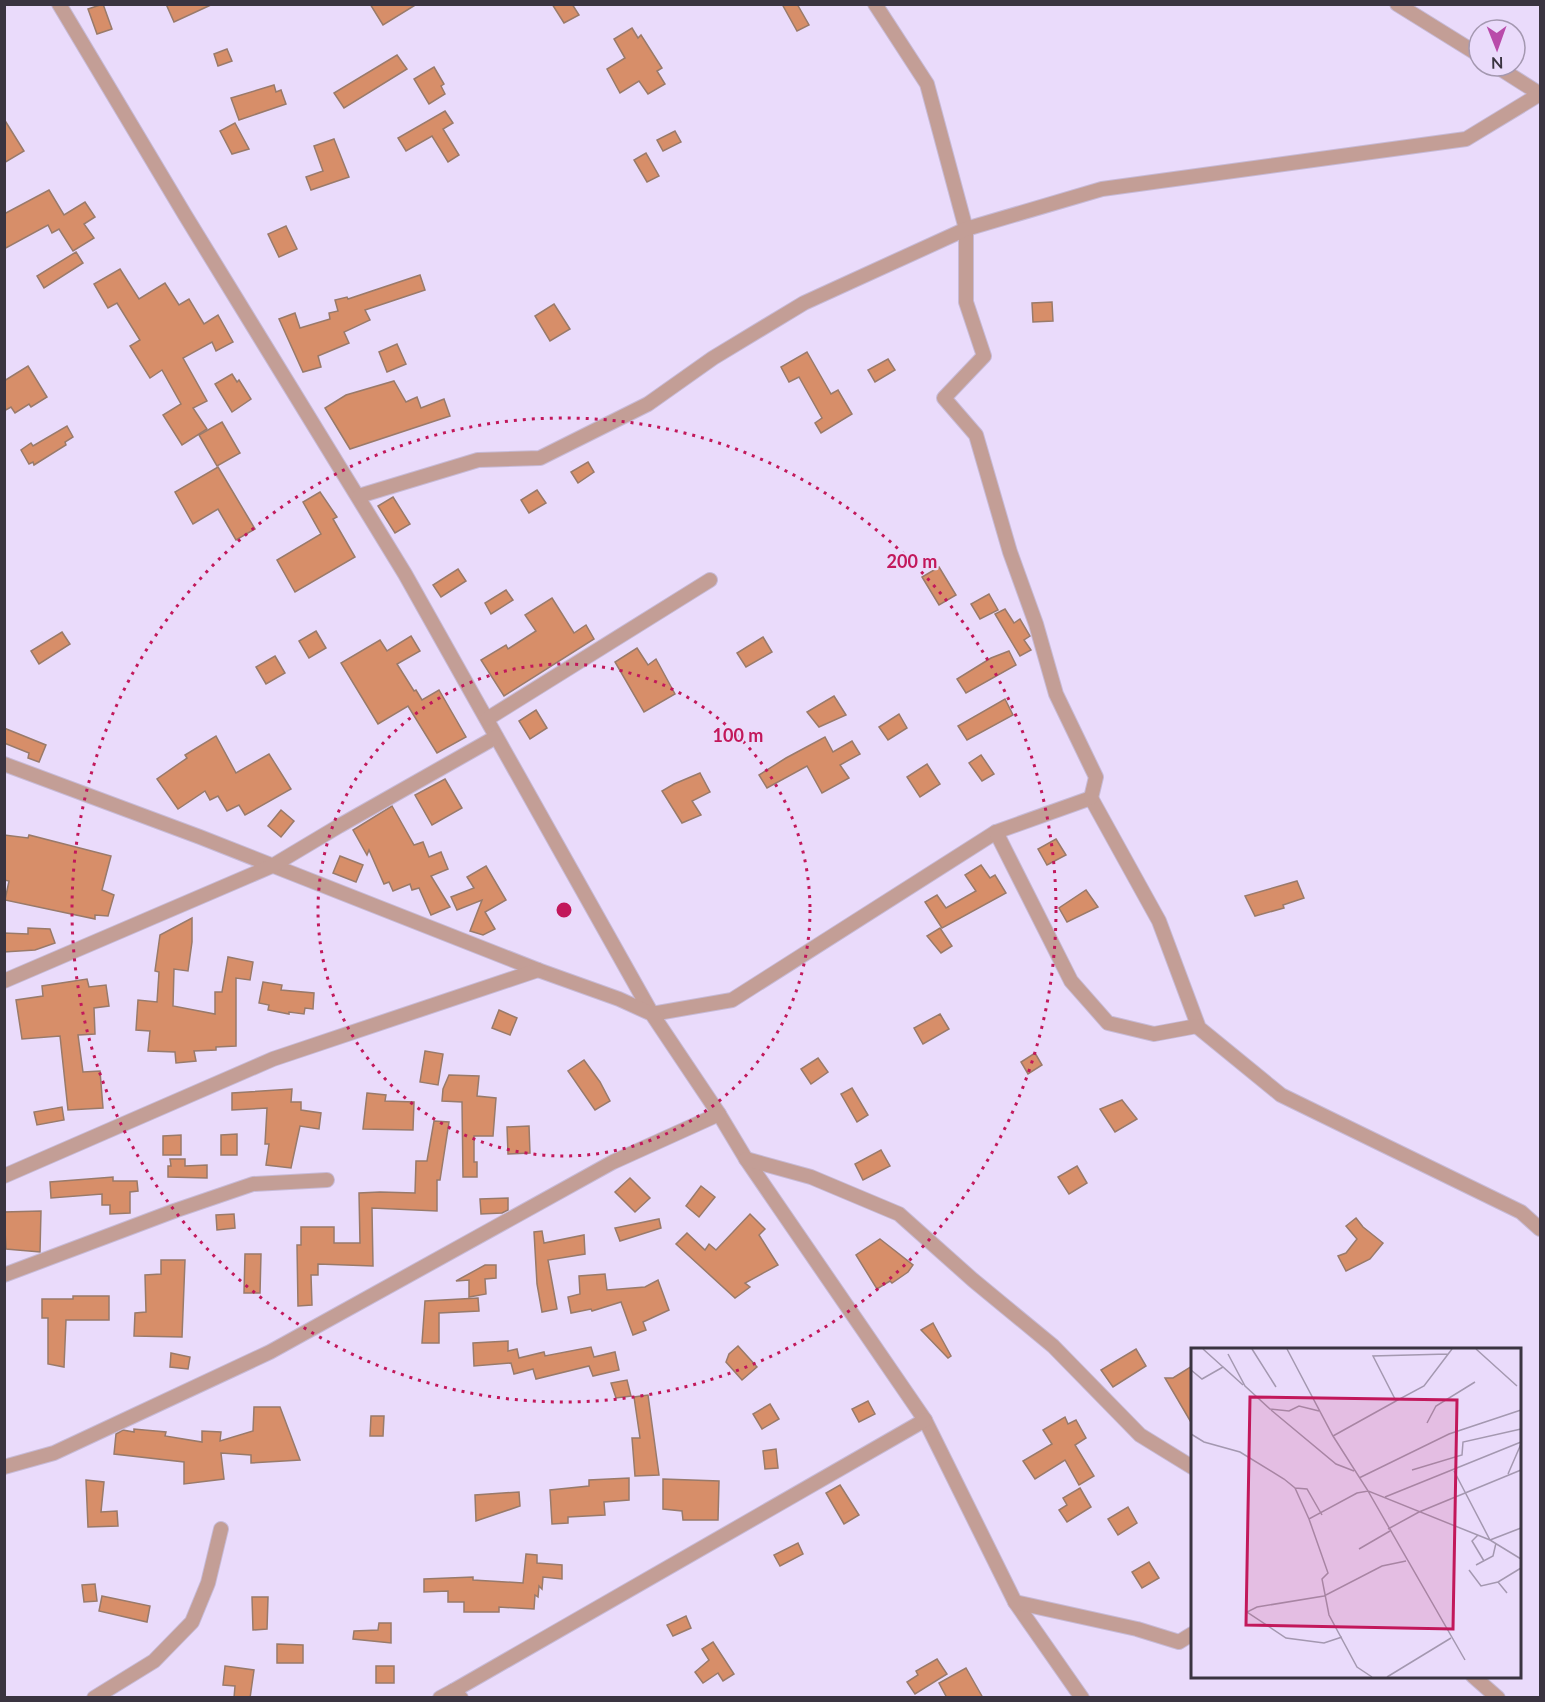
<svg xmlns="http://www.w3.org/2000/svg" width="1545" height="1702" font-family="Lato,sans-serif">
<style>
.building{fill:#d78e69;stroke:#997a6a;stroke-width:1.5}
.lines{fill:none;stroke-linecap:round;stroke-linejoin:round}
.minor-casing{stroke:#c7bad6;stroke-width:16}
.minor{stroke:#c39e96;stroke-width:14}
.ring{fill:none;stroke:#c2185b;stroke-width:3;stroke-dasharray:3 6}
.inset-road{fill:none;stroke:#a498b0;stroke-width:1.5}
.view{fill:#c2185b;fill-opacity:0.15;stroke:#c2185b;stroke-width:3}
.inset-edge{fill:none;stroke:#3a3440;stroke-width:3}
.centre{fill:#c2185b;stroke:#eadbfb;stroke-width:3}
.ring-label{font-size:18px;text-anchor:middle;font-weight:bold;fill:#c2185b;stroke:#eadbfb;stroke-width:4.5;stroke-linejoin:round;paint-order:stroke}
</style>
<rect width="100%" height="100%" fill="#eadbfb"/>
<g class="building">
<path d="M103,4L112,29L97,34L88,9Z"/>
<path d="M166,4H213L174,22Z"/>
<path d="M370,4H417L383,25Z"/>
<path d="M552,4H572L579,15L564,23Z"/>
<path d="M782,4H797L809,25L797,31Z"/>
<path d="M632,28L638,38L641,35L662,68L657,71L665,84L648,94L639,81L620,93L607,69L625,58L614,39Z"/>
<path d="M227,49L232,61L218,66L214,54Z"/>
<path d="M397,55L407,69L344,108L334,93Z"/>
<path d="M434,67L444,84L441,86L445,94L429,104L414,79Z"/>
<path d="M274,85L276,92L281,90L286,104L239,120L231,98Z"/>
<path d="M445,111L453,123L443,129L459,155L448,162L432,136L406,151L398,138Z"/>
<path d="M4,119L24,151L4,163Z"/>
<path d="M235,123L249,149L232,154L220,131Z"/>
<path d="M675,131L681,142L663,151L657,140Z"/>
<path d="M334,139L349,177L311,190L306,177L323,171L314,146Z"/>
<path d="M646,153L659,176L647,182L634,160Z"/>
<path d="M49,190L64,215L85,202L95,217L84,224L94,238L73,251L59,229L52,233L48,225L4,249V214Z"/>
<path d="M286,226L297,249L279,257L268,234Z"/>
<path d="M76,252L83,263L44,288L37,276Z"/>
<path d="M120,269L139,299L165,283L179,305L189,299L204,324L218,315L233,342L216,351L212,342L183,358L207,401L193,408L207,429L182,445L163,415L181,404L162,370L150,378L130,346L140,340L117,303L108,308L94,284Z"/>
<path d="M420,275L425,290L365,310L370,320L344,332L349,343L318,356L321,367L303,372L279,319L295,313L300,328L330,319L329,313L338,311L335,300L347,297L348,299Z"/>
<path d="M1052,302L1053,321L1033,322L1032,303Z"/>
<path d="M554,304L570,329L550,341L535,316Z"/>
<path d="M397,344L406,364L387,372L379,352Z"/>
<path d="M807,352L831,394L838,390L852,414L821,433L815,423L822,418L799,377L789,382L781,367Z"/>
<path d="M888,359L895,370L875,382L868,370Z"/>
<path d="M28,366L47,397L31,407L29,404L15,413L11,407L4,411V381Z"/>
<path d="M232,374L237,382L239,380L251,399L232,412L215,384Z"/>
<path d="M394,381L406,402L417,397L421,408L444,399L450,416L350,449L325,408L346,395Z"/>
<path d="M222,422L240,453L217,466L199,435Z"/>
<path d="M67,426L73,437L65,442L66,445L34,465L33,462L29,464L21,450L31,443L33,446Z"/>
<path d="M588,462L594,472L578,483L571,472Z"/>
<path d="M218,467L255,529L236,540L218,509L193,524L175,492Z"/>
<path d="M537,490L546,503L529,513L521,500Z"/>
<path d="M320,492L337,517L333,519L355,557L295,592L277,560L321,534L303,502Z"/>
<path d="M393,497L410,524L395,533L378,506Z"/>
<path d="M939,567L956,595L939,605L922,577Z"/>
<path d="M458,569L466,581L441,597L433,585Z"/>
<path d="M506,590L513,600L491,614L485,603Z"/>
<path d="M989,594L998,610L980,619L971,604Z"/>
<path d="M552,598L574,633L586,625L594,639L504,696L481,660L506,645L508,649L536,631L525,615Z"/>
<path d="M1005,609L1014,623L1020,619L1030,636L1024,640L1031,650L1020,656L995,614Z"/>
<path d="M316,631L326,648L309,658L299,641Z"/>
<path d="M62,632L70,644L39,664L31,651Z"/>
<path d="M411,636L420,651L397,664L414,691L416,690L422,700L439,690L466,737L437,753L408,706L378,724L341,663L380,640L387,651Z"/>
<path d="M763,637L772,652L746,667L737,653Z"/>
<path d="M637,648L648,665L656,659L675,694L644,712L615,662Z"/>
<path d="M1009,651L1016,665L966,693L957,679L991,658Z"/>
<path d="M275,656L285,673L266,684L256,667Z"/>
<path d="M834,696L846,715L819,727L807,712Z"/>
<path d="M1005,699L1013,715L967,740L958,726Z"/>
<path d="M536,710L547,728L530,739L519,721Z"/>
<path d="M899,714L907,728L888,740L879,727Z"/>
<path d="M4,728L46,745L39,762L28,758L29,753L4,743Z"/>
<path d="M216,736L236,773L269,754L291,789L245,815L239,805L227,811L218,796L210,800L205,791L178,809L157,779L187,758L185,755Z"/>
<path d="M825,737L833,752L852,741L860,754L840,765L849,778L822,793L807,766L767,788L759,775L786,758Z"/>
<path d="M981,755L994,774L982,781L969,763Z"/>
<path d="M927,764L940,784L920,797L907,777Z"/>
<path d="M700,773L710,792L692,801L701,815L682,823L662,791L674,784Z"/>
<path d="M445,779L462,808L432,825L415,795Z"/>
<path d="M392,806L414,845L423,842L429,857L441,852L448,869L431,876L450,907L431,915L419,888L412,890L410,884L393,891L389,882L384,884L369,850L367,855L353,830Z"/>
<path d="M281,810L294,821L281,837L268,826Z"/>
<path d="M4,835L28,838L29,835L111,856L102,890L114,895L108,916L95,915V919L5,900L9,881L4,880Z"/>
<path d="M1056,839L1066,855L1047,865L1038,849Z"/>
<path d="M340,856L363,865L356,882L333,873Z"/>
<path d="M981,865L990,878L995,875L1006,893L942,928L925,902L937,895L946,908L976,891L965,875Z"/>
<path d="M486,866L506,900L485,912L495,929L483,935L470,931L482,900L457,910L451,897L474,888L467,877Z"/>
<path d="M1297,881L1304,898L1283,905L1284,908L1255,916L1245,896Z"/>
<path d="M1086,890L1098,907L1067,922L1059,908Z"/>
<path d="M192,918V942L188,971L174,969L173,1006L215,1014V992H222L228,957L253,962L250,980L236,978V1046L216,1047V1050L194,1051L196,1061L176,1063L175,1052L148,1051L150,1031L136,1030L138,1000L157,1002L159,972L155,971L160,935Z"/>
<path d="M28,928L50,929L55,943L35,950L4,952V933L28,934Z"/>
<path d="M940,928L952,946L941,953L927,936Z"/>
<path d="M87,979L89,987L106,985L109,1006L94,1008L95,1034L78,1035L83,1072L100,1071L103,1108L68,1110L60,1036L22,1039L16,1000L43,996L42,986Z"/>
<path d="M263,982L282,985L281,990L314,993L313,1009L305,1008L304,1014L289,1012V1014L268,1010L269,1005L259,1003Z"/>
<path d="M499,1010L517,1018L510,1035L492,1028Z"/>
<path d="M940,1014L949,1029L923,1044L914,1028Z"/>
<path d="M425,1051L443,1054L438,1085L420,1082Z"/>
<path d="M1035,1053L1042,1065L1028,1074L1021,1062Z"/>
<path d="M818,1058L828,1072L811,1084L801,1069Z"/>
<path d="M584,1060L600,1082L610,1101L595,1110L568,1071Z"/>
<path d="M449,1075L479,1076L477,1096L496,1098L493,1136H474V1162H477V1177H463L462,1102L442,1101L443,1089Z"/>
<path d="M852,1088L868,1115L857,1122L841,1094Z"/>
<path d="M292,1089L291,1102H301V1110L321,1113L319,1129L300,1126L291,1168L266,1165L269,1144H265L267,1108L232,1110V1093Z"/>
<path d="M367,1093L386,1095L385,1101L414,1102L413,1130L363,1129Z"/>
<path d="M1122,1100L1137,1119L1115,1132L1100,1109Z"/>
<path d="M62,1107L64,1120L37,1125L34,1112Z"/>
<path d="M434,1121L449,1122L440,1180H437V1211L372,1208L373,1266L318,1264V1275H311L312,1305L298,1306L297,1245H301V1227H334V1243H360L359,1193L380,1192L415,1193L416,1161H427Z"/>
<path d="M529,1126L530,1153L508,1154L507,1127Z"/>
<path d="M237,1134V1155H221V1135Z"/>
<path d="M181,1135V1155H163V1136Z"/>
<path d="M881,1150L890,1166L863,1180L855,1164Z"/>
<path d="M170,1159H185V1166L207,1165V1178L168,1177V1166H171Z"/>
<path d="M1077,1166L1087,1183L1069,1194L1058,1177Z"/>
<path d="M113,1177V1181H137L138,1191L130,1192V1213L110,1214V1205H102V1194L51,1198L50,1182Z"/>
<path d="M630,1178L650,1198L635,1212L615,1192Z"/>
<path d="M701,1186L715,1197L699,1217L686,1206Z"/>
<path d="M508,1198V1210L502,1213L481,1214L480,1199Z"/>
<path d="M41,1211L40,1252L6,1249L4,1212Z"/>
<path d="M234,1214L235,1228L217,1230L216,1215Z"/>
<path d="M750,1214L765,1229L759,1235L778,1265L745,1283L750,1287L735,1298L676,1244L687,1233L705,1250L709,1244L716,1250Z"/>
<path d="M1356,1218L1363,1227L1383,1243L1370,1259L1346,1271L1338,1256L1346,1253L1357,1239L1346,1226Z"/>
<path d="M659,1219L661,1228L620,1241L615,1228Z"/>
<path d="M542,1231L544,1243L584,1235L585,1254L548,1260L557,1309L542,1312L537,1284L534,1232Z"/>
<path d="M880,1239L913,1265L908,1272L892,1283L890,1281L877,1289L856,1255Z"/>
<path d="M245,1254H261L260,1293H244Z"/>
<path d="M161,1260H185L182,1337L134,1336L135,1313L146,1312L145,1275L161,1274Z"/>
<path d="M485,1265H496V1278L485,1279L486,1294L469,1297V1280L456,1281Z"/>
<path d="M605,1274L607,1290L645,1287L658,1280L669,1310L643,1322L646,1330L633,1335L621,1302L592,1311L591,1309L571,1313L568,1297L580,1294L579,1276Z"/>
<path d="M73,1296H109V1320H66L64,1367L48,1364V1318H42V1299H73Z"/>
<path d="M478,1298L479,1311L439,1313V1343H422L425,1301Z"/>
<path d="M933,1323L951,1356L948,1358L921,1330Z"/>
<path d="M508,1341V1351L517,1349L519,1358L544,1352L545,1356L591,1347L594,1357L615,1352L619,1370L593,1376L589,1366L536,1379L533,1369L514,1374L511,1363L474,1366L473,1343Z"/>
<path d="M738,1346L757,1367L742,1380L726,1362L729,1354Z"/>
<path d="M1136,1349L1146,1366L1113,1387L1101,1370Z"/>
<path d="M171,1353L190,1357L188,1369L170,1367Z"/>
<path d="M1192,1366V1424L1165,1378H1173Z"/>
<path d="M627,1380L631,1396L616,1398L611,1383Z"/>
<path d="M648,1395L659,1475L635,1476L632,1438H640L634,1397Z"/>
<path d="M868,1401L875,1414L859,1422L852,1409Z"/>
<path d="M770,1404L779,1419L762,1429L753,1414Z"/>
<path d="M254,1407H280L300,1460L251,1463V1455L221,1453L224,1479L184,1484V1462L114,1454L116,1434L123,1430L134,1432V1429L166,1432L165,1436L202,1442V1431L221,1432L220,1441L253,1431Z"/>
<path d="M371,1416H384L383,1436H370Z"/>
<path d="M1065,1417L1068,1424L1076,1420L1086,1438L1075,1445L1094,1476L1079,1485L1065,1460L1035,1479L1023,1461L1052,1444L1043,1430Z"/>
<path d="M776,1449L778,1468L765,1469L763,1451Z"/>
<path d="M629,1478V1500L604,1502L605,1515L568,1517V1523L552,1524L550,1490L589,1486V1480Z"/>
<path d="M663,1479L719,1481L718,1520H683L682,1511L663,1509Z"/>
<path d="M86,1480L104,1482L101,1512L117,1511L118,1526L88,1527Z"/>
<path d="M840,1485L859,1515L844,1524L826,1493Z"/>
<path d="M1080,1488L1091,1507L1067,1522L1059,1510L1067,1505L1063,1498Z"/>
<path d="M519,1492L520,1506L476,1521L475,1495Z"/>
<path d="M1128,1507L1137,1523L1118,1535L1108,1519Z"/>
<path d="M798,1543L803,1554L780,1566L774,1555Z"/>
<path d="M526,1554L537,1555V1563L562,1565V1579L543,1577L542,1589L539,1586L538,1597L535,1595L534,1609L499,1607V1612H464V1602H448V1591L424,1592V1579L473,1577V1580L523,1583Z"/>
<path d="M1149,1562L1159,1578L1142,1588L1132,1572Z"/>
<path d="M95,1584L97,1601L84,1602L82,1585Z"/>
<path d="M102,1596L150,1606L147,1622L99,1611Z"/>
<path d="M252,1597H268L267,1629L253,1630Z"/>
<path d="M686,1616L691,1628L673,1636L667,1625Z"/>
<path d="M379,1623H391V1643L353,1639L354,1631L378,1630Z"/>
<path d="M713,1642L734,1674L723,1681L718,1673L703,1683L695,1672L709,1660L702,1649Z"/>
<path d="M277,1644L303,1645V1663H277Z"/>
<path d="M937,1659L947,1674L915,1694L907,1682L918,1675L916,1671Z"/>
<path d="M225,1666L254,1670L250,1698H234L235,1686L223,1685Z"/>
<rect x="376" y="1666" width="18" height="17"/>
<path d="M966,1668L983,1698H947L939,1683Z"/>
</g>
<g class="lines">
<g class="minor-casing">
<g id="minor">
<path d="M59,4L185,215L405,574L652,1014L732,1000L996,832L1091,798L1159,921L1199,1028L1281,1095L1521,1212L1540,1229"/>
<path d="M875,4L927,84L966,229V302L984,356L944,398L976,435L1010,552L1036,624L1056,694L1096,777L1091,798"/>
<path d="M1397,4L1479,55"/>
<path d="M1496,66L1540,94"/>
<path d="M359,496L478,460L540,458L648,404L713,358L804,303L966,229L1102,189L1466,139L1540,94"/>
<path d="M487,719L710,580"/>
<path d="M4,764L200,837L538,970L619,999L652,1014L719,1114L746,1159L925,1420L1015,1602L1082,1698"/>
<path d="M996,832L1071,981L1108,1023L1154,1034L1197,1026"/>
<path d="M4,981L272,866L339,826L496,737"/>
<path d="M746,1159L811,1177L899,1214L973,1280L1053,1346L1140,1435L1192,1467"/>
<path d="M4,1176L273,1059L538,970"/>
<path d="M4,1275L174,1211L253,1184L327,1180"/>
<path d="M4,1467L54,1453L270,1352L613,1162L719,1114"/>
<path d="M1015,1602L1137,1629L1179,1642L1192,1634"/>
<path d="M1473,1676L1498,1698"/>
<path d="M453,1691L925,1420"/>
<path d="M94,1698L154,1661L192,1622L208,1583L221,1529"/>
<path d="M440,1698L453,1691L461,1698"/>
</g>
</g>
<use href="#minor" class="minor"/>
</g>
<g class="ring">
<circle cx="564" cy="910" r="246"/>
<circle cx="564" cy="910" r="492"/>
</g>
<g transform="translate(1191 1348)">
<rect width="330" height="330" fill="#eadbfb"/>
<path class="inset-road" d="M12,1L32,19M61,1L85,39M96,1L142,88L177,143L299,192L330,211M285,1L326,38M37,6L54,38L79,61L98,63L108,58L128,63M257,6L182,8L205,53L233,38L261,1M0,22L11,31L32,19L52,37M80,62L145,116L163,123M236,75L245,58L284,34M0,86L13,94L49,104L93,131L104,140L118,171L166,145L177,143L274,312M142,88L205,53M221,122L271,107L272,94L330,81M263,123L299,192L330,180M317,126L330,96M168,130L258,86L330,62M104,140L116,141L131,167M194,149L330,94M118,171L137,225L131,231L138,267L166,319L181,329M197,181L228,164L330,122M287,187L281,193L293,213M168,201L199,183M285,217L302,208L305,195M278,222L290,238L307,234M316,245L307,234L330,220M151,289L133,295L95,290L56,264L66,259L133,248L191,218L215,213M196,329L260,290"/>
<path class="view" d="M59,49L266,52L262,281L55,277Z"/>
<rect width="330" height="330" class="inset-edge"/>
</g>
<circle cx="564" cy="910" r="9" class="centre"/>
<g class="ring-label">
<text x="912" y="568">200 m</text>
<text x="738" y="742">100 m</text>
</g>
<rect width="1545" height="1702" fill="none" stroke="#3a3440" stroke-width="12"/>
<g transform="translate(1497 48) rotate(179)"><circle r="28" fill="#eadbfb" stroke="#a498b0" stroke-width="1.5"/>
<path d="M0-4.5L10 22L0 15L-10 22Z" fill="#b94baa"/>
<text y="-9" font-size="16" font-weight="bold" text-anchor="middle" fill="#3a3440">N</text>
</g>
</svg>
